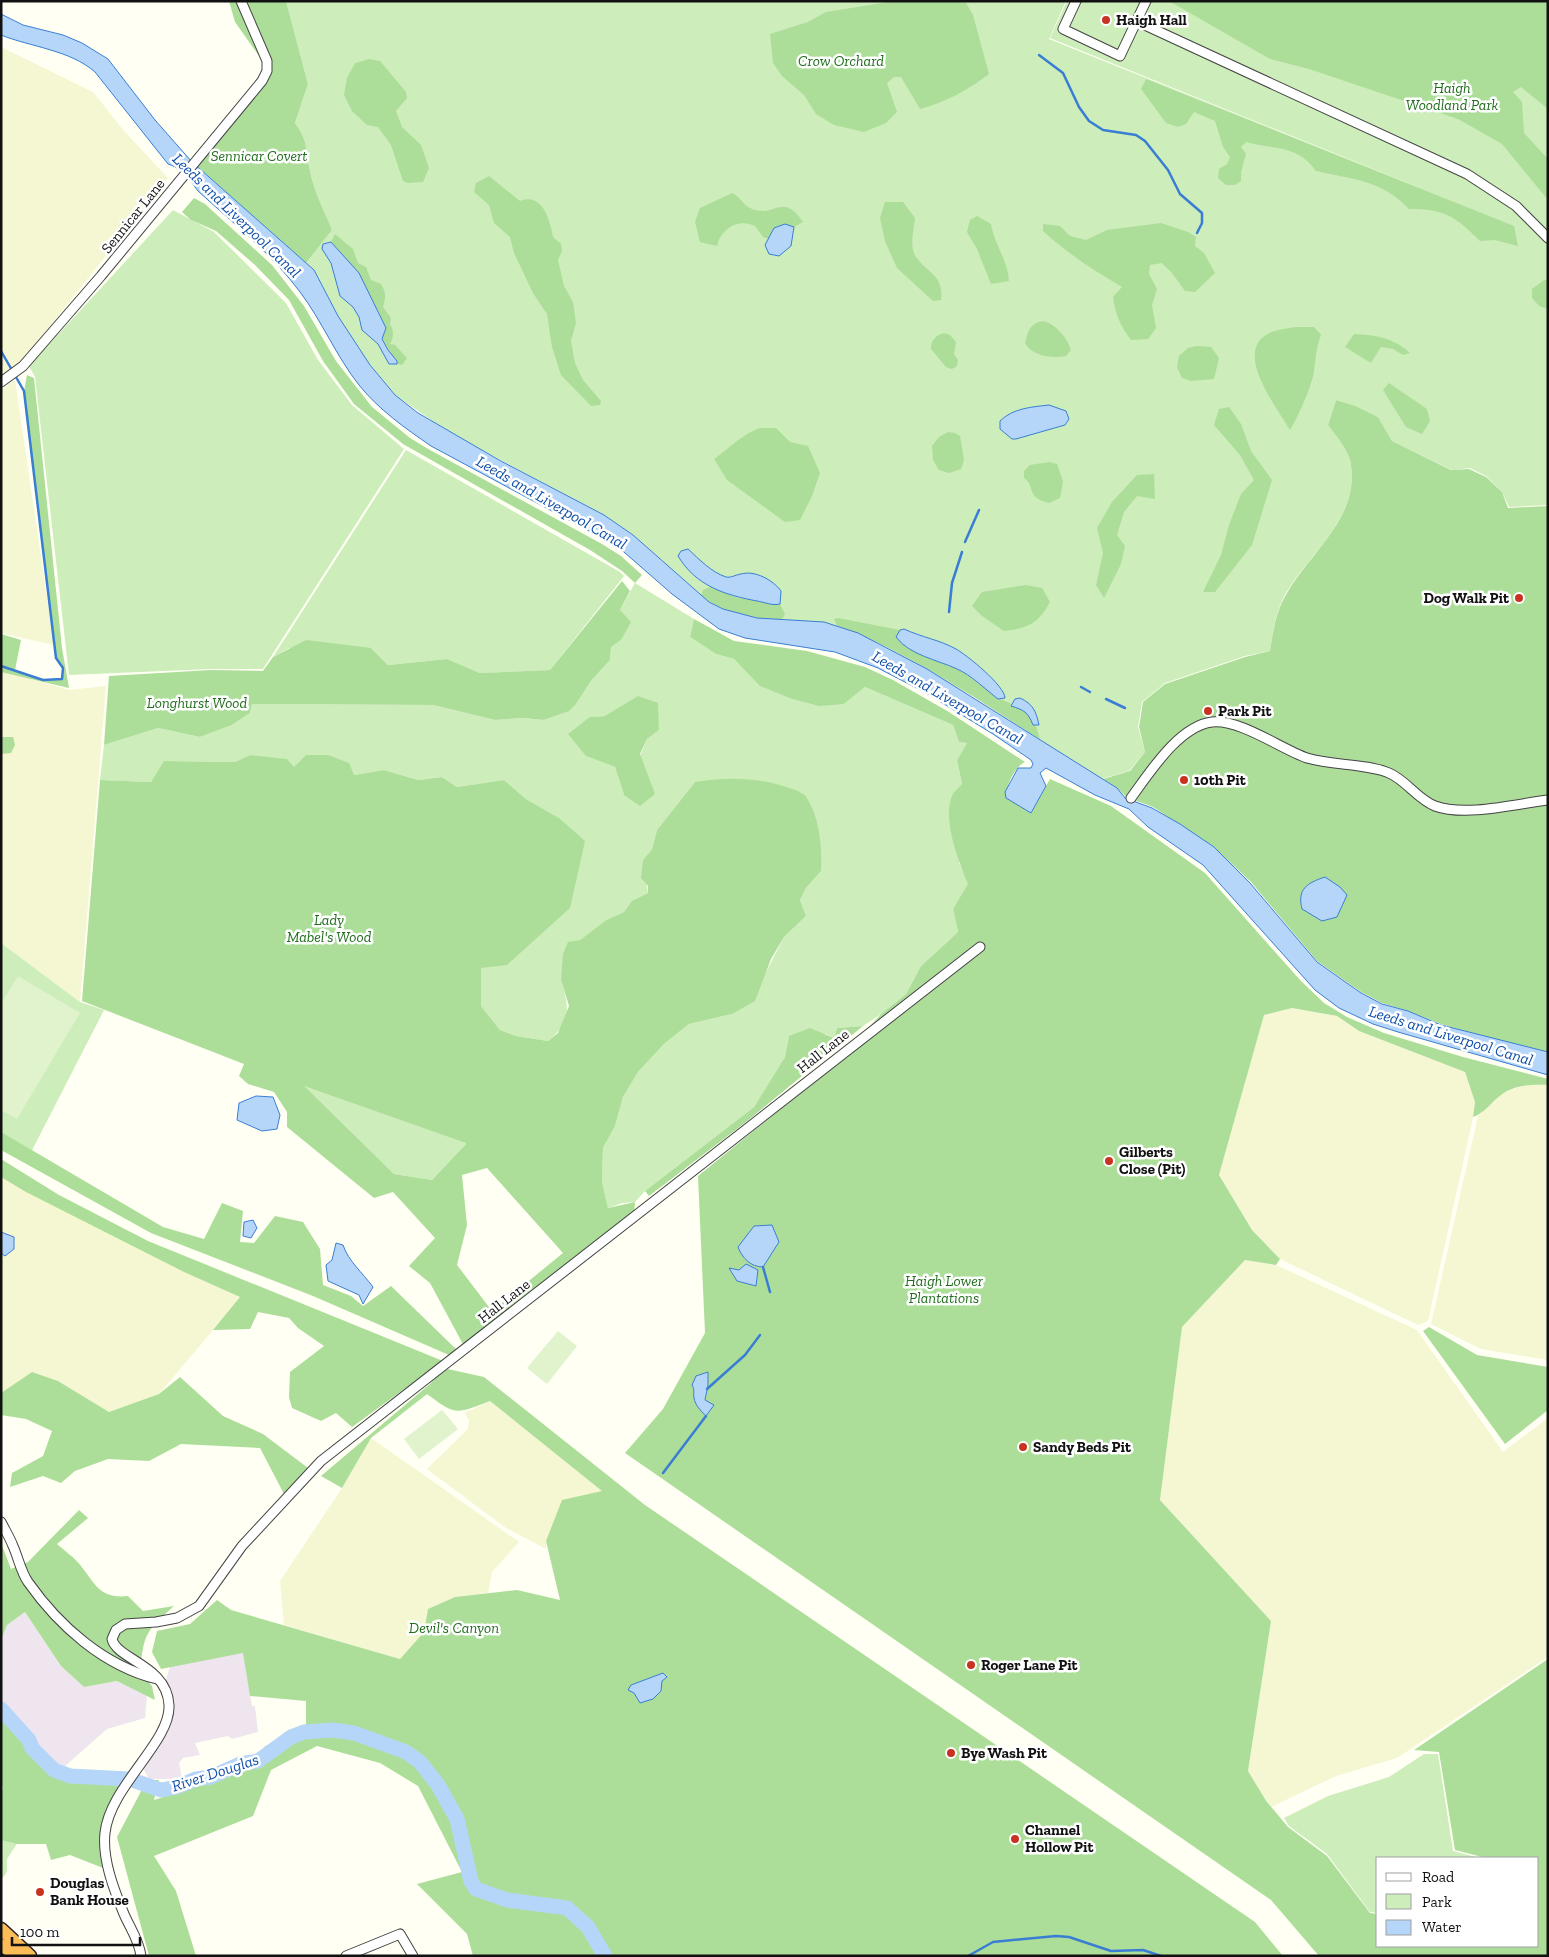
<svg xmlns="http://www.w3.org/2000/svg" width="1549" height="1957" font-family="'Zilla Slab',serif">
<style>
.industrial{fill:#efe5ef}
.farmland{fill:#f5f7d2}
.green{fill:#cdedbb;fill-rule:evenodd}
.forest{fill:#adde99;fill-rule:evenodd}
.pitch{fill:#e0f3cd}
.water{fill:#b6d6f9;stroke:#397ed4}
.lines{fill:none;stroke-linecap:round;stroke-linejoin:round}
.stream{stroke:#397ed4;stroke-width:2.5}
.river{stroke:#b6d6f9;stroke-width:15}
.minor-casing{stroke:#444;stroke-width:11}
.highway-casing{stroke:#222;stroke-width:15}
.minor{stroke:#fff;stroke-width:9}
.highway{stroke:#fbbb56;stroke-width:12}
.poi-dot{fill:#c93220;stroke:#fff;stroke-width:2}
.labels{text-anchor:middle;stroke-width:5;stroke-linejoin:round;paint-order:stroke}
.poi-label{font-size:15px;font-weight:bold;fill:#111;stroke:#fff;text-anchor:start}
.park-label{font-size:15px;font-style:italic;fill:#206d1c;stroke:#fff}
.street-label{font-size:15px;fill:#111;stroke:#fff}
.water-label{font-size:16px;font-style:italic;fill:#1150ab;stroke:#fff}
</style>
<rect width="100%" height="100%" fill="#fffff4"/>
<g class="industrial">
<path d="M25,1612L61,1666L84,1687L117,1681L147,1695L145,1718L107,1729L64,1767L56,1764L6,1714L1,1703V1640L7,1625Z"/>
<path d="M246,1624V1670L252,1706H255L258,1732L232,1739L228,1736L195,1743L200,1755L183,1758L179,1763L182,1779H149L142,1767L152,1757L171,1719L174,1706L165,1682L182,1631Z"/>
</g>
<g class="farmland">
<path d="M1,47L93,92L124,131L168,178L21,362L1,376Z"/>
<path d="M15,380L54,645L1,633V390Z"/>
<path d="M1,670L69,690L106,686L80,1002L1,943Z"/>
<path d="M1292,1008L1337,1016L1359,1031L1465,1072L1475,1102L1473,1118L1428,1321L1418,1325L1280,1259L1252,1230L1219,1175L1264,1015Z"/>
<path d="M1529,1084L1548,1085V1360L1481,1349L1431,1324L1478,1116L1502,1093Z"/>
<path d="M1,1177L184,1272L241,1297L159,1394L109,1412L58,1381L32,1372L1,1393Z"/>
<path d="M1245,1260L1276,1265L1417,1330L1503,1452L1548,1418V1657L1397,1758L1336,1776L1271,1807L1248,1771L1271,1621L1160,1500L1182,1327Z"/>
<path d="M490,1401L603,1491L546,1541V1549L506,1528L427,1469L468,1429L469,1421L465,1413Z"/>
<path d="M371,1438L519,1542L492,1572L488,1593L455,1597L428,1609L424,1632L400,1659L284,1625L280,1581L342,1488Z"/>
</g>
<g class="green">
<path d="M286,1H1066L1049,39L1445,198L1050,38L1067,1H1548V505L1509,507L1502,492L1486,476L1470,468L1452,470L1392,441L1378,417L1356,406L1336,400L1328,425C1335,435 1347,448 1350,460C1362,515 1311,551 1286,593C1276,611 1273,631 1270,651L1245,656L1165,683L1142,702L1138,727L1145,752L1129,771L1101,779L972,696L883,645L824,622L768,620L709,602L633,535L604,515L450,433L395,395L370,365L338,316L318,277L306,263L332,230C323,211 314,192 310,171C305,149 309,142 295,123L308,84Z"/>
<path d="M173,210L214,232L286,303L318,360L352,405L404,449L263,669H211L69,675L35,377L29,366Z"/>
<path d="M406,450L620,572L624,576L550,670L480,673L447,659L388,665L371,648H289L273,657Z"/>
<path d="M635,583L694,619L690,637L716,654L734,659L761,686L789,698L844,704L865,687L953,725L959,742L967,743L957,760L962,784L959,863L969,884L953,909L958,932L921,966L906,994L881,1014L863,1026L837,1028L834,1038L826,1034L789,1036L785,1057L754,1107L645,1191L635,1202L622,1203L608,1208L602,1182L603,1148L615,1126L623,1097L638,1072L664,1044L689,1024L732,1014L763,978L784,937L806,916L800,900L806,888L821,871C820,844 820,812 801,792L695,782L657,830L652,849L643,860L648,893L633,901L624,912L606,920L580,940L561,980C569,1006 572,1022 548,1041L516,1036L500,1030L481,1006V967L559,818L526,799L504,780L457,787L442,777L418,780L384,770L354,775L294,767L250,755L235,762L165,761L151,782L100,780L104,745L158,728L200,737L232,725L250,713L252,704L433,705L495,720L524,718L543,720L576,704L591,681L610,660L611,647L621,640L620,610ZM605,716L659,730L647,739L624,795L615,767L586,756L590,717Z"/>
<path d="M1,943L80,1002L104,1010L27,1160L1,1145Z"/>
<path d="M302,1085L467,1143L432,1180L394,1174Z"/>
<path d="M1424,1754H1438L1453,1851L1480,1858H1378V1913L1370,1912L1327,1854L1289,1826L1284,1818L1328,1796L1389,1777Z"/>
<path d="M1,1805L31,1822L7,1859V1872L1,1880Z"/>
</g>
<g class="forest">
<path d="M229,1H286L308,84L295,123C309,142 305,149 310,171C314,192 324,211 332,230L306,263L192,162L264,71V63L235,22Z"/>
<path d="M894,1H965L973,15L989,74C968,90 946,102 920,109L901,77H894L887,83L897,112L886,123L864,132L834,125L816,114L804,95L782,76L773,63L770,34L808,22L826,12Z"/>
<path d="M1169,1H1548V109L1521,87L1513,92L1522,102L1524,133L1548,159V200L1502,144L1458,119L1309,69L1270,59Z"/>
<path d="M369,59L380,61L406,92L407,98L396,111L402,127L421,145L429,168L423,182L408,183L403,181L391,145L378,127L367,125L352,111L344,95L347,78L355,63Z"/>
<path d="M1146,79L1514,226L1518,246L1495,240L1480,241C1455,216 1445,209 1409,209C1380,179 1354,180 1316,171C1297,144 1274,150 1246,142L1241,147L1246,154L1241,172V181L1235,185H1226L1218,178L1219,169L1227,164L1230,157L1223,147L1215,121L1194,112L1186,124L1178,127L1166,123L1141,89Z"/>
<path d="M489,176L520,201C543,192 550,221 553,237L561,244L562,251L558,260L564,286L573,302L576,323L571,341L575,363L583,380L601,401L600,405L591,406L561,375L552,347L547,314L533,293L514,253L510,237L494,223L489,205L474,192L476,183Z"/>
<path d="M732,193C740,196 743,205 750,208C774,220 782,190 803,222L794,227L785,224L774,228L769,239L763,237L755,226C738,218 721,229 717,246L700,242L695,222L700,208Z"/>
<path d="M194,198L205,204L272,265L304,306L336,361L372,407L410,438L430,450L602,544L621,556L642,575L635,583L622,571L590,550L403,444L354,404L323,361L289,300L255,265L216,231L191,220L182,212Z"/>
<path d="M885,202H903L915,218C914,229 909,247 916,257C928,274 944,275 941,300L933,301L897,268L885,241L880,218Z"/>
<path d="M977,216L991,224C994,244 1008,260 1009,281L991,284L977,249L967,232L970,220Z"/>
<path d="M1161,223L1188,232L1196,237L1195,246L1204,253L1215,273L1195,292L1185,291L1172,273L1162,263L1150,265L1149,274L1157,289L1152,305L1156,328L1148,339L1131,340C1121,327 1115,314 1113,297L1122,287C1093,270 1067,253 1043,231V224L1060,226L1070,236L1086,240L1107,230Z"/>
<path d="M335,234L353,249L358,263L366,267L371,280L381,284C386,292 386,297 383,307L391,318L390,324C394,331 394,337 390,344L395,345L407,358L402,365L397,364V361L388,350L382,338L386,328L359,273L331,242Z"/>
<path d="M1544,280H1548V309L1539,306L1532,298V289Z"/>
<path d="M1043,321C1056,324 1067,338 1071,350L1066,356C1052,359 1032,356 1025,343C1028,331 1030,323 1043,321Z"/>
<path d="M1296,327H1314L1321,335C1316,348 1316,357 1314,371C1312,386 1298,417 1290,430C1278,409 1241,363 1260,340C1268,330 1284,329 1296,327Z"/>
<path d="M944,333L950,335L956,342L954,354L958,360L957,366L952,369L946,367L931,349C931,340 936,335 944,333Z"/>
<path d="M1354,334C1376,335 1394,338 1410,353L1403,355L1393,349L1381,347L1371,363L1345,347Z"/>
<path d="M1196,346L1211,347L1219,358L1214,379L1191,381L1182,378L1177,367L1179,356L1188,348Z"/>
<path d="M27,375L34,378L62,648L69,688L1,672V634L21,640L15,670L43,680L62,679L63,668L56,658L24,391Z"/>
<path d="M1389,383L1427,409L1430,421L1422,434L1406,427L1383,390Z"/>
<path d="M1336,400L1356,406L1378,417L1392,441L1451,470L1469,469L1486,477L1502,492L1508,508L1548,506V1052L1483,1037L1441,1024L1408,1011L1382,1003L1361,992L1317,961L1251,882L1214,847L1153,807L1126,797L1117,788L1103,779L1130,771L1145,752L1139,727L1143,702L1165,684L1245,657L1270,651C1273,631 1276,611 1287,593C1312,550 1362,515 1350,460C1347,448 1335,435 1328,425Z"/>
<path d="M1229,407L1241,424L1251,451L1272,480L1252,545L1215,592H1203L1221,555L1229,525L1241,494L1254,480L1240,455L1214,425L1219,409Z"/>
<path d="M759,428H776L790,442L808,446L820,473L812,496L800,520L785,522L727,480L714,459C731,447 740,436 759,428Z"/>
<path d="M948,432L955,433L960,436L964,460L961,469L949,473L939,470L933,460L932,446L939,437Z"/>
<path d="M1049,462L1057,464L1063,481L1060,498L1049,503C1025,497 1036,486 1024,478V471L1030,465Z"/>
<path d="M1154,474L1155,499L1137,496L1124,512L1117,535L1125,546L1121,564L1104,598L1096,585L1103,553L1097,528L1112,502L1137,475Z"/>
<path d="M622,581L630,591L620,610L631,622L621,640L611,647L610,660L591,681L576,704L569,711L543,720L524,718L495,720L433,705L252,704L250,713L232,725L200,737L158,728L104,745L109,676L211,670L263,671L273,657L306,640L371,648L388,665L447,659L480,673L550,670Z"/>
<path d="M1026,585L1042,588L1050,602C1038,624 1028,628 1004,631L982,616L972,606L982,592Z"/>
<path d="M710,587L738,598L780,604L785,614L781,621C754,620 723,613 701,596L703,590Z"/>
<path d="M838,618L900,630L896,637L948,666L959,669L998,698L1023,709L1036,726L1040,739C975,698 910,652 837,626L834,619Z"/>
<path d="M694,619L734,641L807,651L865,667L893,680L949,712L1025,762C1015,766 1004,788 1007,798L1031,813L1050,779L1059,783L1111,806L1205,873L1301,981L1324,1003L1347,1017L1384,1033L1463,1057L1548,1079V1085C1533,1084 1514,1085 1501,1095C1491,1102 1485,1113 1473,1117L1475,1102L1465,1072L1359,1031L1337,1016L1292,1008L1264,1015L1219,1175L1252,1230L1280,1259L1276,1265L1245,1260L1182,1327L1160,1500L1271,1621L1248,1771L1267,1802L1288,1827L1327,1856L1370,1913L1378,1914V1946H1538V1858H1486L1455,1850L1439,1752L1414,1750L1548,1659V1956H1319L1271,1900L625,1453L663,1409L705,1333L698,1176L834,1066L881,1014L906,994L921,966L958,932L953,909L968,884C959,863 942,819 952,796C953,792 959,788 962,784L957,760L967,743L959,742L953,725L865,687L844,704L819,706L789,698L760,686L734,659L716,654L690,637Z"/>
<path d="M638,696L658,703L659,730L647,739L640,754L655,794L640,806L624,795L615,767L586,756L568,734L590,717L605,716Z"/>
<path d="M1,737H13L15,745L11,753L1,754Z"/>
<path d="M250,755L287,759L294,767L306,755H328L349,763L354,775L384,770L418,780L442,777L457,787L504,780L526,799L559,818L585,841L570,908L507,965L481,968V1006L500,1030L516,1036L548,1041L558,1033L569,1006L561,980L563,954L568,942L580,940L606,920L624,912L632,901L648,893V886L641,878L643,860L652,849L657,830L695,782C727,777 755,777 786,787C794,790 804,791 808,800C820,820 822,848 821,871L806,888L800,900L806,916L784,937L771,959L755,1001L732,1014L689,1024L664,1044L638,1072L623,1097L615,1126L603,1148L602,1182L608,1208L635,1202L634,1217L464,1346L430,1283L409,1266L435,1238L393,1192L374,1198L287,1127V1112L274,1092L248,1084L239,1076L244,1064L82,1001L100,780L151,782L164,761L235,762ZM304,1086L466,1143V1144L432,1180L394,1174ZM487,1168L563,1253L492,1311L457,1265L467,1225L462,1175Z"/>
<path d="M863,1026L746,1122L649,1196L645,1191L754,1107L785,1057L789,1036L810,1028L834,1038L837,1028Z"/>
<path d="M1,1132L163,1227L204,1239L222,1203L243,1211L240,1242L254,1243L275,1216L303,1222L320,1249L323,1285L351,1296L363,1306L391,1286L457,1350L449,1355L313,1296L151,1233L1,1150Z"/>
<path d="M1,1159L59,1195L148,1241L443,1361L352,1427L336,1413L321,1421L292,1408L289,1397L290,1372L324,1346L298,1328L289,1318L258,1312L250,1329L213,1330L240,1297L184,1272L26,1192L1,1177Z"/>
<path d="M1429,1327L1477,1355L1548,1367V1410L1505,1444L1423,1331Z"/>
<path d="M443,1368L484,1377L645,1505L1255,1922L1283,1956H473L467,1934L417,1884L462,1872L418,1786L380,1763L317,1746L271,1770L253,1816L154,1856L176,1891L196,1956H149L117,1837L147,1780H159L154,1800L253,1768L264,1747L306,1724V1701L250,1696L243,1653L161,1669L152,1652L157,1631L190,1624L217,1600L231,1610L400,1659L424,1632L428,1609L455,1597L517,1590L560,1600L546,1541L562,1500L602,1491L490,1401C456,1414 456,1416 427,1394L371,1438L342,1488L321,1476L431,1383Z"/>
<path d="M32,1372L58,1381L109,1412L159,1394L180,1377L223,1416L263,1434L308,1468L284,1494L260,1448L181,1444L149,1461L108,1459L75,1471L61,1483L43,1476L10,1487L12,1473L43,1456L52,1431L26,1419L1,1415V1393Z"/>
<path d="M79,1510L88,1518L57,1544C65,1551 75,1558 81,1566C96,1585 100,1599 128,1596L143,1611L174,1606C146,1631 144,1633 140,1671L152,1686L155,1700L117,1681L84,1687L61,1666L25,1612L7,1625L1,1640V1543L11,1569L28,1562Z"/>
<path d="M1,1703L6,1714L56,1764L122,1785L101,1833L103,1868L70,1855L51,1860L46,1844H18L1,1840V1792L3,1788L1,1786Z"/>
</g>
<g class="pitch">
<path d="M18,976L80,1013L17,1119L1,1110V1004Z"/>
<path d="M558,1331L577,1346L547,1384L527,1368Z"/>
<path d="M442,1410L458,1429L419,1459L404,1439Z"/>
</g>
<g class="water">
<path d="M1,14L23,25L63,35L82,43L108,59L155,120L192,162L314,270L338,316L370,365L395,395L418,413L499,460L604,515L633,535L709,602L723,609L757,618L824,622L858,633L927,669L1117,788L1125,798L1152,808L1180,824L1214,847L1250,883L1317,962L1361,993L1382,1004L1408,1011L1441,1025L1548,1052V1075L1398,1032L1373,1024L1339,1008L1315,990L1203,865L1148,827L1129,809L1095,795L1046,768L1040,773L1046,786L1031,813L1006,798L1005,792L1018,768H1031L1033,764L1031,760L993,734L926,693L878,668L835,652L745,638L719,629L672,594L617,546L431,446C405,428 379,410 359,385C336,356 322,321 300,292C272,254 233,223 198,191C187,176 187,171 168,164L95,72C70,50 31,47 1,35Z"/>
<path d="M785,224L794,227L791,246L779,256L769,254L765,245L774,228Z"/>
<path d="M331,242L359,273L386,328L382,339L388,350L397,361V364H389L378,344L362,330L359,317L353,307L340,296L331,263L322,249L323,244Z"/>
<path d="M1049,405L1066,411L1069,419L1065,425L1016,439H1012L1000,429V421C1013,408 1032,407 1049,405Z"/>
<path d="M688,549C699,559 711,572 726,577C731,578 735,575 741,574C755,570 773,580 781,591L780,604C772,606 764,602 757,601C725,595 696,586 678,556L681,551Z"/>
<path d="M904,629C921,637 940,640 956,649C967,655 1005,686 1005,698L998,699C985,689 971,675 957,669C938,660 909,655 896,637L900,630Z"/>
<path d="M1020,698C1033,704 1036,711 1039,725H1033C1028,712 1024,710 1011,706L1015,699Z"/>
<path d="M1325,877L1340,887L1347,895L1337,917L1322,921L1302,909C1297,889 1307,883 1325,877Z"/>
<path d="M256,1096L273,1097L280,1115L277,1129L262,1131L237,1120L239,1103Z"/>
<path d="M253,1220L257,1228L251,1238L243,1236L244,1222Z"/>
<path d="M772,1225L779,1242L763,1267C751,1267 742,1258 738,1247L754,1226Z"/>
<path d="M1,1232L14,1237V1249L5,1256L1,1253Z"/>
<path d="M336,1243L343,1245C349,1262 362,1272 373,1287L363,1304L359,1295L328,1281L326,1265L332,1260Z"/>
<path d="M746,1264L758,1270L756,1286L737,1281L729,1268L739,1270Z"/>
<path d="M708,1372V1385L705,1400L714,1405L706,1416C701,1411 695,1405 694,1398C693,1392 695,1390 692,1385L696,1376Z"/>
<path d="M663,1673L667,1677L662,1681L661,1691L653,1699L640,1703L634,1693L628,1690L631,1685Z"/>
</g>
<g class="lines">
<g class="stream">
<path d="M1039,55L1063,73L1079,107L1089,121L1103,130L1136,135L1145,141L1168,170L1180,194L1202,213V223L1197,233"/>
<path d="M1,351L24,391L56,658L63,668L62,679L43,680L1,666"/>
<path d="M965,542L979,510"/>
<path d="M949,612L952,583L962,552"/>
<path d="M1081,687L1090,692"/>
<path d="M1106,699L1125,708"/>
<path d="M763,1267L770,1292"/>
<path d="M707,1389L745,1355L760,1335"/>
<path d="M663,1473L706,1416"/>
<path d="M968,1956L993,1942L1056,1936L1069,1937L1111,1951L1143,1950L1161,1956"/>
</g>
<path class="river" d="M1,1709L29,1740L32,1748L54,1770L70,1776L129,1779L161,1790L177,1787L196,1779L211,1777L240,1764L258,1761L291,1737L304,1732L333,1730L354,1733L406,1752L420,1762L438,1785L457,1819L471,1881L476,1889L507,1900L567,1908L588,1927L605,1956"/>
<g class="minor-casing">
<g id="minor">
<path d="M1076,1L1063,29L1120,56L1146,1"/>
<path d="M1136,21L1467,174L1516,206L1548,238"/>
<path d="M1,382L23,366L101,276L262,81L267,71V61L241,1"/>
<path d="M1131,798C1150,772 1179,726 1212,722C1240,719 1281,749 1307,758C1334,766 1364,763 1389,773C1406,780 1417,799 1435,806C1465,817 1516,804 1548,800"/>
<path d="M1,1522C5,1530 10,1538 13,1546C18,1557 21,1572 28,1582C59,1626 104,1666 157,1679"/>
<path d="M141,1956C139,1940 130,1928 124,1914C114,1890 102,1859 105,1833C110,1786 171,1742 169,1705C167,1665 117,1660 112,1639L116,1630L125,1624L156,1622L177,1618L199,1606L242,1546L321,1461L980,947"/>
<path d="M346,1956L400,1934L413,1956"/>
</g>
</g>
<g class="highway-casing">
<g id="highway">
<path d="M1,1929L30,1956"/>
<path d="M1,1945L17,1956"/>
</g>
</g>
<use href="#minor" class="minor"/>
<use href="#highway" class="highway"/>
</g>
<g class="poi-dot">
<circle cx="1106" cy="20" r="5"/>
<circle cx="1519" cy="598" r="5"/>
<circle cx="1208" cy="711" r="5"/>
<circle cx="1184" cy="780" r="5"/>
<circle cx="1109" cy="1161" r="5"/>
<circle cx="1023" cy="1447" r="5"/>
<circle cx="971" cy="1665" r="5"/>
<circle cx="951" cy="1753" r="5"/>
<circle cx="1015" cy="1839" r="5"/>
<circle cx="40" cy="1892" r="5"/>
</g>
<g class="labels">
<g class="poi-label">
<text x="1116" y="25">Haigh Hall</text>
<text x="1509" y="603" text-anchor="end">Dog Walk Pit</text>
<text x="1218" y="716">Park Pit</text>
<text x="1194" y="785">10th Pit</text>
<text x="1119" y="1157">Gilberts<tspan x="1119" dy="17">Close (Pit)</tspan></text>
<text x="1033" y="1452">Sandy Beds Pit</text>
<text x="981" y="1670">Roger Lane Pit</text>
<text x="961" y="1758">Bye Wash Pit</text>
<text x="1025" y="1835">Channel<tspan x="1025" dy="17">Hollow Pit</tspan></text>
<text x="50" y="1888">Douglas<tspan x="50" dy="17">Bank House</tspan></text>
</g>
<g class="park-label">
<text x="841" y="66">Crow Orchard</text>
<text x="1452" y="93">Haigh<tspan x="1452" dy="17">Woodland Park</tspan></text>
<text x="259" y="161">Sennicar Covert</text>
<text x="197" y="708">Longhurst Wood</text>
<text x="329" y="925">Lady<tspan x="329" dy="17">Mabel's Wood</tspan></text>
<text x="944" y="1286">Haigh Lower<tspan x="944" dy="17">Plantations</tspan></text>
<text x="454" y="1633">Devil's Canyon</text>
</g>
<g class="street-label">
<text transform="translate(133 216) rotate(-51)" y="5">Sennicar Lane</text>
<text transform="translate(823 1051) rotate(-38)" y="5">Hall Lane</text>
<text transform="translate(504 1301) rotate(-38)" y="5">Hall Lane</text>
</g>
<g class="water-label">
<text transform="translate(237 215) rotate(44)" y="6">Leeds and Liverpool Canal</text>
<text transform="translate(552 502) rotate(30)" y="6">Leeds and Liverpool Canal</text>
<text transform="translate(948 697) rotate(30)" y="6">Leeds and Liverpool Canal</text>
<text transform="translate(1451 1035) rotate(17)" y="6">Leeds and Liverpool Canal</text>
<text transform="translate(215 1772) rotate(-18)" y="6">River Douglas</text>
</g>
</g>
<rect width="1549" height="1957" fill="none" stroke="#111111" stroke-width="5"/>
<rect x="1376" y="1857" width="162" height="90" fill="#ffffff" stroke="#a0a0a0"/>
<rect x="1386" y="1873" width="25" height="8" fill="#ffffff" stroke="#a0a0a0"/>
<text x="1422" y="1882" font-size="15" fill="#111111">Road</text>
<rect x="1386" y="1894" width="25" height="15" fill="#cdedbb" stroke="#a0a0a0"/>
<text x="1422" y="1907" font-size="15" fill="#111111">Park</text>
<rect x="1386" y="1920" width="25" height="15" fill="#b6d6f9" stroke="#a0a0a0"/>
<text x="1422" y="1932" font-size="15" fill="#111111">Water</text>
<path d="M12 1937v8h128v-8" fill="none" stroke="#111111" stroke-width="2.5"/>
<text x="20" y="1937" font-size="15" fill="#111111" stroke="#ffffff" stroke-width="4" paint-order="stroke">100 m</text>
</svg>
